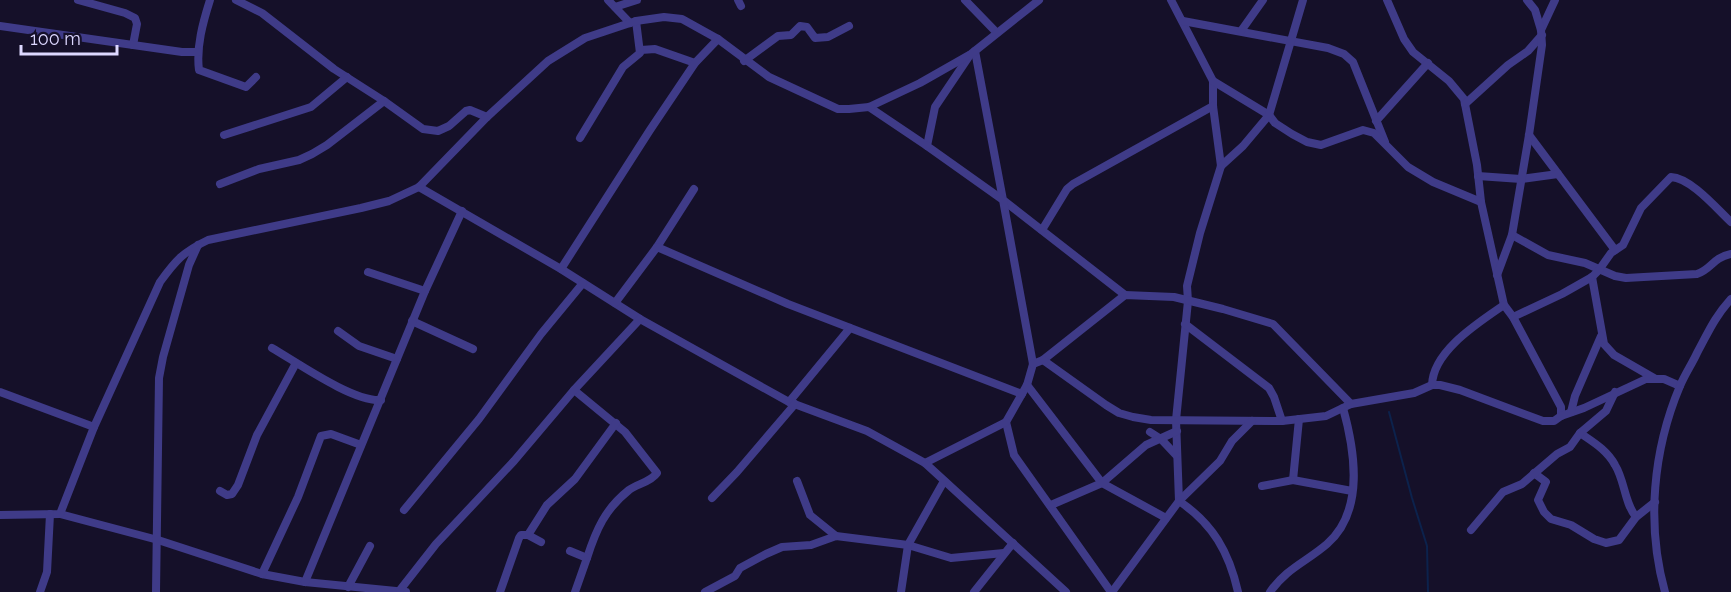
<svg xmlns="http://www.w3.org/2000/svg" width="1731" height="592" font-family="Raleway,sans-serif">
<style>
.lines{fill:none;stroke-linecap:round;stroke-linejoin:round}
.stream{stroke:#0c224c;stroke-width:2}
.street{stroke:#3f3b88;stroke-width:8}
</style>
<rect width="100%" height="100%" fill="#151029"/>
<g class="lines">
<path class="stream" d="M1389,412L1412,498L1427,546L1428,592"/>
<g class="street">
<path d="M78,0L125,13L135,18L137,24L133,45"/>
<path d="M210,0C203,22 196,47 199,70L246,87L256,77"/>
<path d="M236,0L262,13L334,69L384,101L423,129L438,131L449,126L466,111L470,110L487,117"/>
<path d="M608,0L630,23"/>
<path d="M738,0L741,6"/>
<path d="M965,0L997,33"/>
<path d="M1171,0L1213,81V106L1221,166L1200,233L1187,286L1188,301L1176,420L1179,501"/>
<path d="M1387,0L1404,39L1413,52L1449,81L1464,99L1477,165L1481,202"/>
<path d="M615,7L637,0"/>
<path d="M1183,21L1328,48L1344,54L1353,62L1385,142"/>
<path d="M0,26L182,52H198"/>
<path d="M1541,30L1555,0"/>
<path d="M1241,31L1263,0"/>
<path d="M641,50L655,49L695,63"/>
<path d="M975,51L1003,200L1125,295"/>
<path d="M970,55L935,107L927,146L1003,200L1033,364L1027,385L1006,422L1014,455L1111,592"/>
<path d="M744,61L778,36L791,35L800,26L807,27L815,38L828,37L849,26"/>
<path d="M1213,81L1269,115L1275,123L1292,134L1307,142L1321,145L1363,130L1374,133L1408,167L1433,182L1481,202L1504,305L1513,317L1561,407V416"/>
<path d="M1465,104L1508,65L1528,51L1542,35"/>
<path d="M869,107L927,146"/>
<path d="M1376,121L1428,63"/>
<path d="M224,135L311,107L347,77"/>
<path d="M1529,135L1615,250"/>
<path d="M580,138L623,67L640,53L636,21"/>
<path d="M1221,166L1243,146L1269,115L1303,0"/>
<path d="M1478,176L1521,179L1558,174"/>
<path d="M220,184L259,169L299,160L312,154L327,145L384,101"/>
<path d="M419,187L561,269L640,319L789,402L867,431L925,463L1006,422"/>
<path d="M1042,230L1067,189L1073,184L1213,106"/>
<path d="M1512,235L1548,255L1585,263L1615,276L1626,278L1697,274C1712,269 1712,258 1731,254"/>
<path d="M657,247L694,189"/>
<path d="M561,269L650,130L695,63L718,39"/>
<path d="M368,272L425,291"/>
<path d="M1497,275L1512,235L1529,135L1542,45L1541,30L1535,10L1527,0"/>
<path d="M1592,277L1604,344L1614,355L1654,378"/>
<path d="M615,303L657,247L788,304L1022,394"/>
<path d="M1513,317L1562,294L1592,277L1599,270L1611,253L1623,245L1641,208L1671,177C1691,178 1717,209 1731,222"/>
<path d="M412,321L473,349"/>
<path d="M1185,324L1269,388L1274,397L1282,421"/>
<path d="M338,331L359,346L397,359"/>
<path d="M272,348C298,363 353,402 381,400"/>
<path d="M1043,360L1125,295L1174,297L1223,309L1273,324L1351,404"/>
<path d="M1033,364L1043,360L1106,405L1119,413L1133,417L1151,420L1282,421L1326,416L1351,404L1414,393L1432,385H1440L1460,390L1543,421H1554L1561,416L1584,408L1646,379H1664L1680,386"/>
<path d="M1027,385L1102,483L1166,518"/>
<path d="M1432,385C1433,351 1478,323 1504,305"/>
<path d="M574,390L625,432L657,473C651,482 637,484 629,490C605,509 596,530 587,558"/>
<path d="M0,392L94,427"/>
<path d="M789,402L850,328"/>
<path d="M1571,412L1575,396L1601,336"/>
<path d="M1150,432L1161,439L1176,455"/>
<path d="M1580,433C1593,442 1607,450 1615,465C1625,481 1624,502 1636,517"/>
<path d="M925,463L1066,592"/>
<path d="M1534,473L1546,482L1538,500L1544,512L1551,519L1571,525L1594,539L1606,543L1619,540L1636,517L1655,502"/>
<path d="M1293,480L1299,419"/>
<path d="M797,481L810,515L836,536"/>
<path d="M1262,486L1293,480L1352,491"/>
<path d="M220,491L227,495L232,494L238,485L257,435L296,363"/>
<path d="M712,498L737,472L795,404"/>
<path d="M1179,501C1213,524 1229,552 1238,592"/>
<path d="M1051,505L1102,483L1146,445L1177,431"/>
<path d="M404,510L479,419L541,334L583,283"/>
<path d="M60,514L158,540L262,574L305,582L406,592"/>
<path d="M0,515L60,514L94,427L160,282C176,260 183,252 208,240L361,208L389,201L419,187L487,117L548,61L585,38L636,21L664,17L682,19L718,39L769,77L838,109H849L869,107L920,83L971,54L1039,0"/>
<path d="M1471,530L1503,492L1522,484L1557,454L1570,447L1580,433L1606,411L1615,392"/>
<path d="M528,535L541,542"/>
<path d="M570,551L587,558L575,592"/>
<path d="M262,574L298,497L321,436L331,434L361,445"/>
<path d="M305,582L425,291L462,211"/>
<path d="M348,587L370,546"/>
<path d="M400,590L436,544L514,461L574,390L640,319"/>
<path d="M40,592L47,572L50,514"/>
<path d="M156,592L159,378L163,357L189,265L198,245"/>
<path d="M500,592L519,538L521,535H528L547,505L575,479L616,423"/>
<path d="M705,592L735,576L740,568L766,554L782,547L811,545L836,536L908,545L951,558L1004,553"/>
<path d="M901,592L908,545L944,481"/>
<path d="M974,592L1013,543"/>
<path d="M1112,592L1179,501L1220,461L1232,441L1252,421"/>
<path d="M1270,592C1287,568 1306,562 1327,544C1365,511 1355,451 1343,408"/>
<path d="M1665,592C1646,524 1653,450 1680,386C1685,374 1692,364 1697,353C1709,331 1714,318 1731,299"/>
</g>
</g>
<path d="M21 45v9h96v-9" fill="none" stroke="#ddd8ff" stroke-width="3"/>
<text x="30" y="45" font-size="18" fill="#ddd8ff" stroke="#151029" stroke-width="4.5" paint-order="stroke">100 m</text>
</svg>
